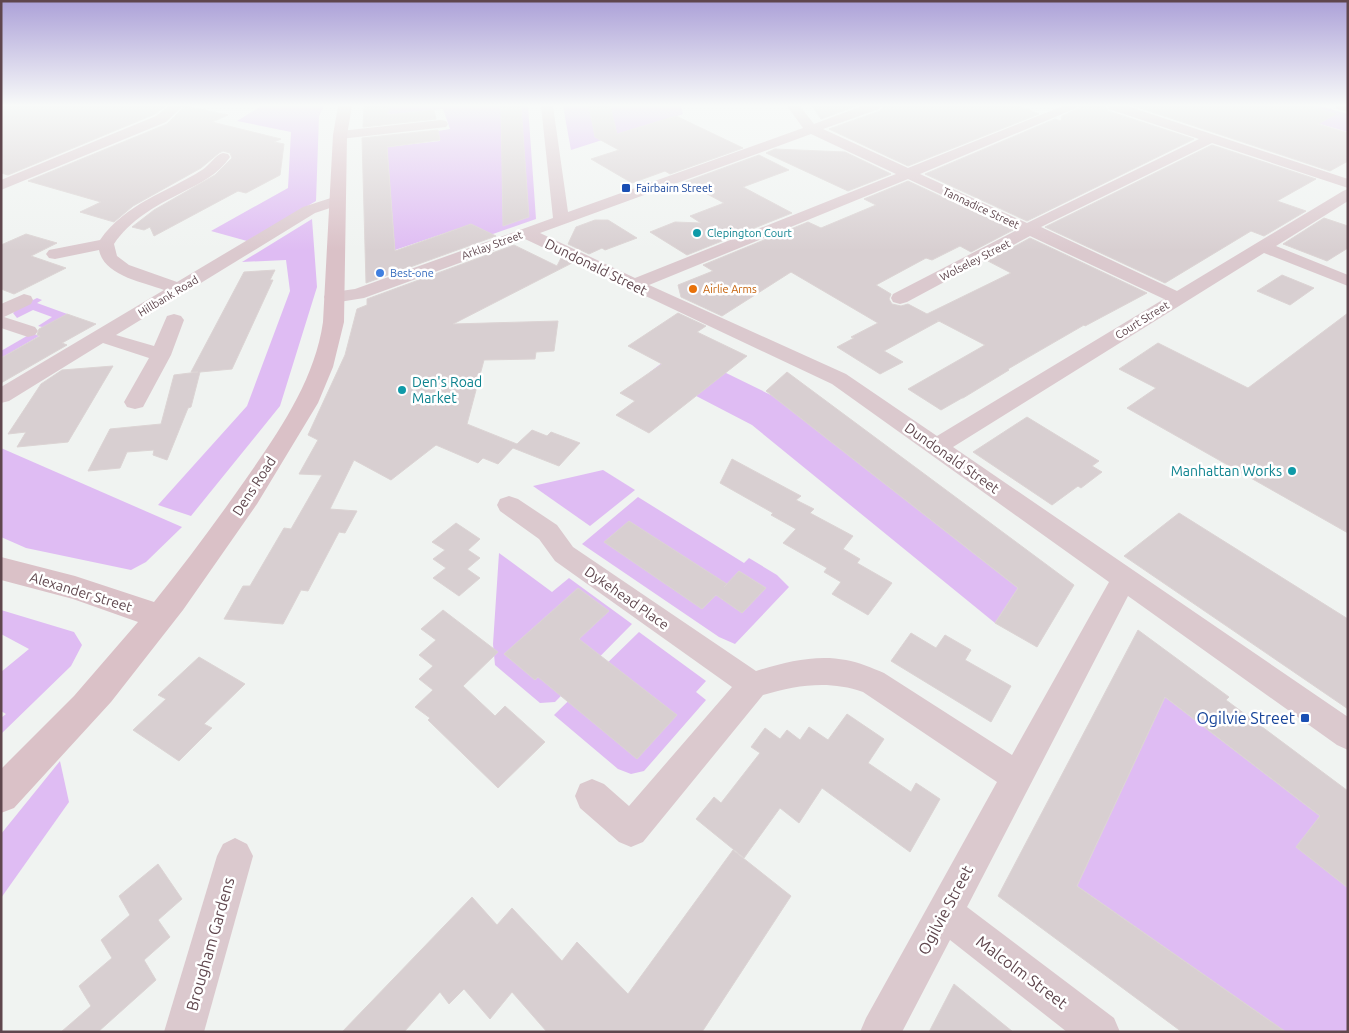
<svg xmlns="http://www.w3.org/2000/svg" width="1349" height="1033" font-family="Ubuntu,sans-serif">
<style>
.green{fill:#dfbcf3}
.building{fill:#d8cfd1;stroke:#dcd4d4}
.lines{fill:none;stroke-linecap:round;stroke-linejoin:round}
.street{fill:#dbc9ce;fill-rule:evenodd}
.secondary{fill:#dac1c7;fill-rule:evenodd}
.transit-dot{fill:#1a4fb4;stroke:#fff;stroke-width:2}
.culture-dot{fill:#0f9aa8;stroke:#fff;stroke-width:2}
.shop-dot{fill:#3f7fe0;stroke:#fff;stroke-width:2}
.food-dot{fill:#e8710a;stroke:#fff;stroke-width:2}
.labels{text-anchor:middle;stroke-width:5;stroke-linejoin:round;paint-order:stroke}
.far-transit-label{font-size:11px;fill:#164399;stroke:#fff;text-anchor:start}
.far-street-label{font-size:11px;fill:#5f464d;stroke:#fff}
.far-culture-label{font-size:11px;fill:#0d838f;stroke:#fff;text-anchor:start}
.far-shop-label{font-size:11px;fill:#366cbe;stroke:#fff;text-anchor:start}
.far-food-label{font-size:11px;fill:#c56008;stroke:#fff;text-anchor:start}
.street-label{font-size:14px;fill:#5f464d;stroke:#fff}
.culture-label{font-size:14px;fill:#0d838f;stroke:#fff;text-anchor:start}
.near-transit-label{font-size:16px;fill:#164399;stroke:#fff;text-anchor:end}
.near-street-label{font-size:16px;fill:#5f464d;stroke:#fff}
</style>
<rect width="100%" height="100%" fill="#f0f3f1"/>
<g class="green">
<path d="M261,106H324L319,116L316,201L247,241L211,231L288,188L291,132L237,121Z"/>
<path d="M389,106H528L536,219L473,241L457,229L395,250L387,147L440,141L438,131L450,129L443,109L388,115Z"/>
<path d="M563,106H681L683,114L571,150Z"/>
<path d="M1267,106H1320L1348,114V132L1264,108Z"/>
<path d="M312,219L317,287L280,406L191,516L158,505L247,406L290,291L286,260L242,262Z"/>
<path d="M37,298L42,300L37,303L70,315L46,328L38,326L52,317L33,310L17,318L13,313L19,307Z"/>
<path d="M32,333L39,336L1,358V351Z"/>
<path d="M679,350L775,397L1018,588L995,623L752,425L650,372Z"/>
<path d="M1,448L182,527L146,562L131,570L26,548L1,537Z"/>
<path d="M603,470L635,490L590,526L533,486Z"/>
<path d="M638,497L744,563L749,558L777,575L789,587L735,644L719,637L582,544Z"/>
<path d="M499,553L552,592L569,578L632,624L555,702L540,703L495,665L493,644Z"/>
<path d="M1,610L74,632L82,645L71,666L1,734V718L6,714L1,711V672L29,649L1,634Z"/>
<path d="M639,632L706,681L696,692L706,700L644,771L631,774L618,769L554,715Z"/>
<path d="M1165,697L1320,816L1297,847L1348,888V1032H1271L1273,1023L1077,886Z"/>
<path d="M60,761L69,802L1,898V834Z"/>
</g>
<g class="building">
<path d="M1,106H165L155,114L8,175L1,173Z"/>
<path d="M185,106L228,115L212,122L281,139L274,142L284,144L280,175L246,193L238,191L154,236L150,227L144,230L132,227L154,210L215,175L232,158L230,153L223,151L219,153L201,168L133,206L114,222L80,212L101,202L28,181L167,124Z"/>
<path d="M364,106H389L387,115L434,110L436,119L363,127Z"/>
<path d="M501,106H521L529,217L503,226Z"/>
<path d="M589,106H610L617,134L676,116L743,148L670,174L665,171L632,183L591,159L619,150L595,137Z"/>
<path d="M812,106H856L821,119Z"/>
<path d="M883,106H1019L1039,114L908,166L829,129L880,111Z"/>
<path d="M1083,106H1105L1108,111L1194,139L1027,221L925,174L1055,119L1061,121L1062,116Z"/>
<path d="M1134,106H1308L1336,114L1318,124L1348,133V161L1330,171Z"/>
<path d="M438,130L440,140L387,147L395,251L471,224L496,236L366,283L362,138Z"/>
<path d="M1212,145L1316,179L1277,201L1306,211L1264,236L1251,231L1165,283L1045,227Z"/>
<path d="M775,149L845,152L891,174L848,191L766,153Z"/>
<path d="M759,155L789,170L743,187L792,213L687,255L650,232L675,222L701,223L690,216L724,203L685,182Z"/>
<path d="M908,181L1013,230L971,252L960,246L932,260L926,258L876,285L891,294L889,299L892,304L901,306L908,304L927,314L1011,273L988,261L1030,238L1147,293L1085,326L1084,325L1008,369L1009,370L963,398H962L941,410L908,389L985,345L937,320L939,321L884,351L903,362L880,374L837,347L854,338L851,337L878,323L791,272L722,316L681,297L678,285L713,271L703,265L808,222L821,228L876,205L864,199Z"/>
<path d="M1324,218L1348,226V248L1327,261L1283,244Z"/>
<path d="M595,220H608L637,238L605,250L602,248L589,254L568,244L576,227Z"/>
<path d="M26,234L57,243L31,256L66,268L14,294L1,289V245Z"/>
<path d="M514,245L557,266L561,258L572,263L453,324L558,321L554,351L536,352L535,359L484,360L467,424L517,444L532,430L547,436L551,432L580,443L559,466L513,448L498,464L483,458L478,463L436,445L391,480L354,460L330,509L357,511L345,533L339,532L308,591L301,590L283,624L224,619L243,586H250L284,528L291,529L322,475L299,474L318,440L308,435L345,355L357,309L367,305V299Z"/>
<path d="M275,270L270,280H273L232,369L200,372L191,407L188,408L167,460L153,455L154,450L127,452L120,468L88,471L110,429L161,424L174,375L198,372H191L244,272Z"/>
<path d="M1282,275L1314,288L1290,305L1257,291Z"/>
<path d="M678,313L706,326L697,332L747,356L649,433L616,415L635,401L620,393L662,364L628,346Z"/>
<path d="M1348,313V533L1127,408L1156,388L1119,369L1158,343L1248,388Z"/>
<path d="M67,314L96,324L62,343L67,345L1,383V358L40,336L37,335L39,329Z"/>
<path d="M113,366L68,442L17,447L26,432L8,434L41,384L62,370Z"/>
<path d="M787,372L1074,585L1037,647L995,623L1018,588L766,391Z"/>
<path d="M1027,417L1099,461L1092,466L1102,472L1081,488L1078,486L1052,505L973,452Z"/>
<path d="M732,459L801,496L796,500L814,509L810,513L853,536L843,549L860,559L857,563L892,583L868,615L832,594L841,582L824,572L827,568L783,543L796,529L771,515L773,513L720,483Z"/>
<path d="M1179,513L1348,619V709L1124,556Z"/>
<path d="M629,521L727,584L724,587L739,571L766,588L742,613L716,595L702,609L604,542Z"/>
<path d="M456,523L480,539L468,550L480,558L467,569L480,578L459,596L433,578L446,568L433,559L445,550L432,542Z"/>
<path d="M578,588L609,611L579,639L677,715L637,759L538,677L535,680L504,654Z"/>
<path d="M443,610L498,652L463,686L495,716L505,706L545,742L498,788L428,720L430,718L415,707L433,690L419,679L433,666L419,655L436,640L421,629Z"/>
<path d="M1138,630L1229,697L1226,700L1348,791V888L1296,847L1320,816L1165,697L1077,886L1286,1032H1182L998,896Z"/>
<path d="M911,633L936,648L945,635L971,650L965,660L1011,686L991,722L891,661Z"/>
<path d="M199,657L245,684L204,724L212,728L179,761L133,730L166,699L158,695Z"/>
<path d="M847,714L884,739L868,763L911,792L916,783L940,799L910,852L822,788L799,823L780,808L744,858L696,819L714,797L721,803L760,753L751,747L765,728L780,739L787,730L800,740L809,727L828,740Z"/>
<path d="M733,850L791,896L702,1032H547L512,992L490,1019L464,989L449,1004L440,992L404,1032H342L472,897L497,925L512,908L562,961L577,942L628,994Z"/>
<path d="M158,864L182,899L158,920L170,937L144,960L156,980L98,1032H61L91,1006L79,986L112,958L101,940L130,915L119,896Z"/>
<path d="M954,984L1013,1032H929Z"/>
</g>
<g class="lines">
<g class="street">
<path d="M169,106H183L166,122L1,190V180L156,116Z"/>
<path d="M541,106H553L568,212L803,128L787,106H800L814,124L862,106H881L879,109L823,129L908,168L1063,106H1081L920,174L1027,223L1199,139L1109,109L1107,106H1127L1348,179V188L1212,143L1041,227L1177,291L1343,191L1348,189V201L1276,246L1348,275V286L1264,253L953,447L1348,717V750L1337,745L1128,596L967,907L1114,1018L1120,1032H1067L950,940L902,1032H860L866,1018L997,782L863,692C829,680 797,685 763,695L643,842L631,847L619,842L580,808L575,796L580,784L592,779L604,784L629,806L732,687L555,561L539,539L500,511L497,505L500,499L509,496L518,499L557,525L573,547L756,671C785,662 816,654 846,660C859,662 872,668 884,673L1012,755L1109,582L832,384L525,239L364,298L333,303L326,301L324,297L326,293L355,289L553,218ZM811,134L896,174L635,278L540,233ZM908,179L1017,230L893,294L891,298L893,302L900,304L907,302L1030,236L1164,299L937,436L846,374L649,285Z"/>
<path d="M1335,106H1348V112L1337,109Z"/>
<path d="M441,120L446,121L448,124L446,127L340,139L333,135L340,131Z"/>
<path d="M223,153L228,154L230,157C218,175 200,183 181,193C155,206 130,220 114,244L117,256L129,265L177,282L303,207L337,196L342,198L345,201L342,204L315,213L116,335L154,346L167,316L174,314L181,316L184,320L171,355L143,407L135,409L127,407L124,402L149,358L103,343L9,401L1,403V387L164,290C143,282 104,276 99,250L55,259L49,258L46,254L49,250L100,240C126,203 166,193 202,170C210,165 215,155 223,153Z"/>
<path d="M24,294L31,296L33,300L31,304L4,317L35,327L38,331L35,335L28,337L1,328V304Z"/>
<path d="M235,838L247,844L253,856L204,1032H164L217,856L223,844Z"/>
</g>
<path class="secondary" d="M338,106H352L347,135L344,322L333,367L318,403L257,504L183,610L111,702L14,808L1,813V769L74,696L138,622L73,599L1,580V557L75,576L154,602C187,561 218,519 248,476C280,430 315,379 323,322L333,135Z"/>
</g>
<linearGradient id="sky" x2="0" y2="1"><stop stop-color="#aca1d8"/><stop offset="0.42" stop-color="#f8faf9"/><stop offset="1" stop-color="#f8faf9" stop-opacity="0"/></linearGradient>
<rect width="1349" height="251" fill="url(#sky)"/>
<g class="transit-dot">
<rect x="621" y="183" width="10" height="10" rx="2.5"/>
<rect x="1300" y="713" width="10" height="10" rx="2.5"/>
</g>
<g class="culture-dot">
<circle cx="697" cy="233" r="5"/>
<circle cx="402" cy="390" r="5"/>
<circle cx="1292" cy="471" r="5"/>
</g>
<circle class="shop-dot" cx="380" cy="273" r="5"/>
<circle class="food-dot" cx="693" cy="289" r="5"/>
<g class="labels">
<g class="far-transit-label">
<text x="636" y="192">Fairbairn Street</text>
</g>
<g class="far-street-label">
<text transform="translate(981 208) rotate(25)" y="4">Tannadice Street</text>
<text transform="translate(492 245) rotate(-20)" y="4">Arklay Street</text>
<text transform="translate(975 260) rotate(-27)" y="4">Wolseley Street</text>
<text transform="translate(168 296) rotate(-31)" y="4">Hillbank Road</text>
<text transform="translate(1142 320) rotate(-32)" y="4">Court Street</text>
</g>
<g class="far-culture-label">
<text x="707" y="237">Clepington Court</text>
</g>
<g class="far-shop-label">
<text x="390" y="277">Best-one</text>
</g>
<g class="far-food-label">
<text x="703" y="293">Airlie Arms</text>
</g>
<g class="street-label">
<text transform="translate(596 267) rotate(26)" y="5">Dundonald Street</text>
<text transform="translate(952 458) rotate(35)" y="5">Dundonald Street</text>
<text transform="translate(254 486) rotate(-57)" y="5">Dens Road</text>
<text transform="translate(81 592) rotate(17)" y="5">Alexander Street</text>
<text transform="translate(627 598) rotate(35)" y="5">Dykehead Place</text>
</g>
<g class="culture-label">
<text x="412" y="387">Den's Road<tspan x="412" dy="16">Market</tspan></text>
<text x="1282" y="476" text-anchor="end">Manhattan Works</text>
</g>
<g class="near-transit-label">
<text x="1295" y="724">Ogilvie Street</text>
</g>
<g class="near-street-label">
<text transform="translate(945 910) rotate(-62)" y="6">Ogilvie Street</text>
<text transform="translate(210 944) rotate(-74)" y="6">Brougham Gardens</text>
<text transform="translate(1022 972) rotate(37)" y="6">Malcolm Street</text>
</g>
</g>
<rect width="1349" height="1033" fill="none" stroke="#5f464d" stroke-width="5"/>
</svg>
